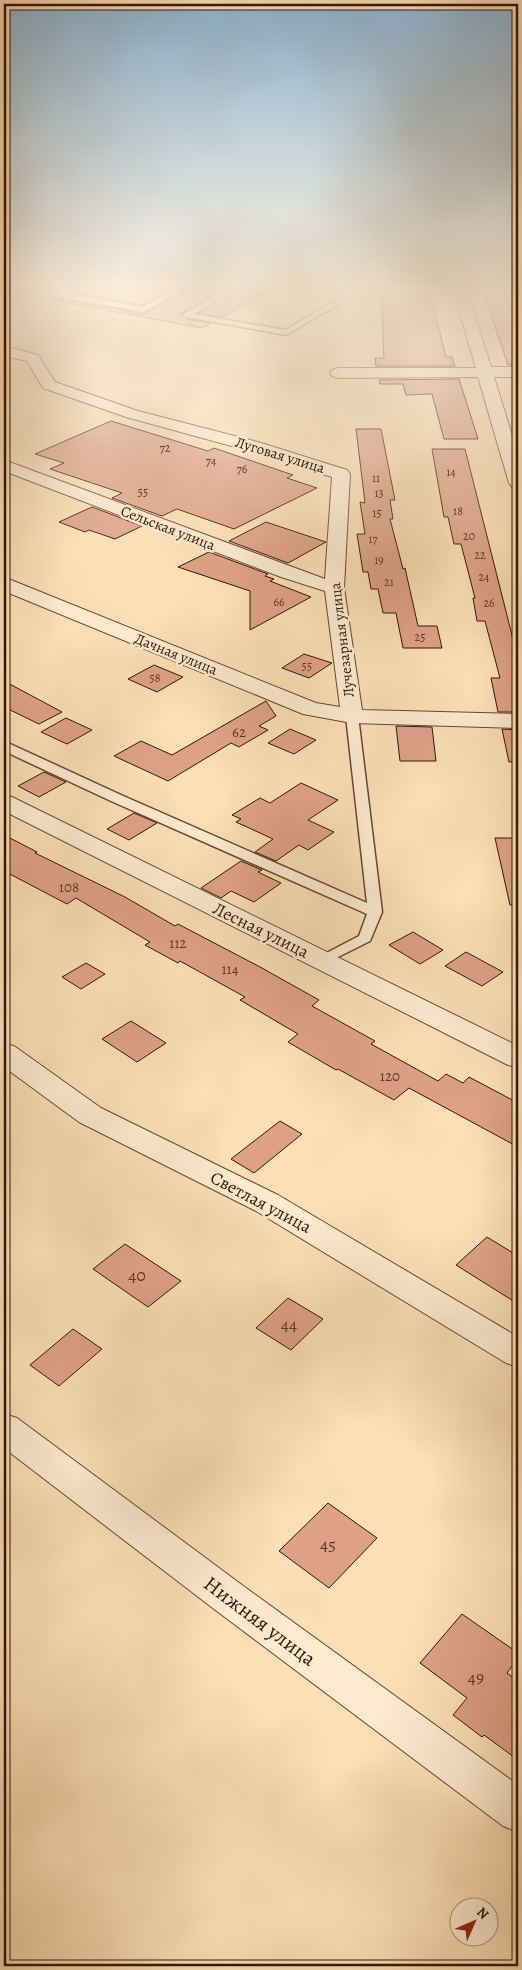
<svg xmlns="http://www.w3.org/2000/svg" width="522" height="1970" font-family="Alegreya,serif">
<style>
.building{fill:#dea188;stroke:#341508}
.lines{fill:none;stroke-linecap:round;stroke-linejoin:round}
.service-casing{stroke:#664833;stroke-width:3}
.minor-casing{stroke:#664833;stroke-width:2}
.service{fill:#fdeacf;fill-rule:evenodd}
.minor{fill:#fdeacf;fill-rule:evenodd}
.labels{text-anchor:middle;stroke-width:5;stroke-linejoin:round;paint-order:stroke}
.far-number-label{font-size:12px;fill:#5e3828}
.far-street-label{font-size:15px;fill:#341508;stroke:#fdeacf}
.number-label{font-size:15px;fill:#5e3828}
.street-label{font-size:18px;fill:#341508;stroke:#fdeacf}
.near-number-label{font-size:18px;fill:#5e3828}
.near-street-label{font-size:21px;fill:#341508;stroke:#fdeacf}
</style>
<rect width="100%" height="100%" fill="#fcdfb5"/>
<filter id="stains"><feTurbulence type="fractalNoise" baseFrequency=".004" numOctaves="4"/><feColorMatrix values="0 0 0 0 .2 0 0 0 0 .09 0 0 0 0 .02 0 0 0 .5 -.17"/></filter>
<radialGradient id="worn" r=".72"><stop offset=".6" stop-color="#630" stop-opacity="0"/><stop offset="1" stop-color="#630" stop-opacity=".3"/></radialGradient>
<g class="building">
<path d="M53,290H63L57,292L59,299L143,314L185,293V290H223L180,314L186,319L211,323L202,328L52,300Z"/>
<path d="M78,290H167L168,292L142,305L75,293Z"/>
<path d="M237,290H271L222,317L199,313Z"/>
<path d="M381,290H429L446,357H452L455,366H376L375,358H384Z"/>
<path d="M504,293L518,327V365H508L484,294Z"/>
<path d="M459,379L478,439H444L432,394L406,395L403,384H380L379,380Z"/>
<path d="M111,421L208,451L214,448L293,475L287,478L317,488L234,529L177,509L162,516L112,498L122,493L50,469L64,463L35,454Z"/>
<path d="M356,429H381L395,500H390L393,519H390L403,569L405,568L418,626H437L442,648H403L396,613H383L378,589H371L368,572H363L357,534H365L360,502L365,503Z"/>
<path d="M432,449H465L518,659V712H498L491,678H500L485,621H477L473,598H475L461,544H454L448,517H444Z"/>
<path d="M92,507L142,526L115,539L89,530L85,532L59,522Z"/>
<path d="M266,522L326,542L288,563L229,541Z"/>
<path d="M209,552L268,574L265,576L274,579L270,581L311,597L250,630V591L178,567Z"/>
<path d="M304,654L332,663L309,678L282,668Z"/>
<path d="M154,665L183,677L157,692L128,679Z"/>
<path d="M4,681L62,712L39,724L4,707Z"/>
<path d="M266,701L276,716L259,726L268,730L239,747L231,743L168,781L114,756L141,741L172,755Z"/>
<path d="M66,718L92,730L67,744L41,732Z"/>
<path d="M396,726L432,727L436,761H400Z"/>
<path d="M290,729L316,740L294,754L268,743Z"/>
<path d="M502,729L518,730V761L509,762Z"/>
<path d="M44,772L66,782L39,797L18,786Z"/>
<path d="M301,783L338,800L308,820L334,832L308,850L299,845L276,861L255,852L273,839L236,822L241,819L232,815L260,798L270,803Z"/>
<path d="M134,813L157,823L129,840L107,829Z"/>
<path d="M4,835L37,852L35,853L125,897L175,926L178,924L262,968L319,1000L312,1006L375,1041L371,1044L438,1081L446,1074L463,1083L469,1077L518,1103V1147L409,1088L394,1100L338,1069L336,1070L288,1042L298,1034L240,1000L245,997L180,961L178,963L145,945L150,942L76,898L67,904L4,871Z"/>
<path d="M495,838H518V904L510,905Z"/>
<path d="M241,861L262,870L258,872L281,883L254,902L231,891L221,898L201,888Z"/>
<path d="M413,932L443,950L420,964L389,945Z"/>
<path d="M466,952L503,972L482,986L445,966Z"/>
<path d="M86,963L105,974L81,989L62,977Z"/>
<path d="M131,1021L166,1043L137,1062L102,1039Z"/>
<path d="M280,1121L302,1134L254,1173L231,1159Z"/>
<path d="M487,1237L518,1256V1304L456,1265Z"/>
<path d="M125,1244L181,1281L148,1307L93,1269Z"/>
<path d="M288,1298L323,1319L291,1350L256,1328Z"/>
<path d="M73,1329L102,1349L59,1386L30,1365Z"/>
<path d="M328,1503L377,1538L329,1588L279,1551Z"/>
<path d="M462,1614L518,1653V1658L507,1673L518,1681V1760L484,1735L482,1737L453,1715L467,1698L420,1663Z"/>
</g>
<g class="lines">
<g class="service-casing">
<g id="service">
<path d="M67,290H76L70,294L142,307L172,292L169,290L184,291L143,312L59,297V293Z"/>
<path d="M226,290H235L194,314L285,330L354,290H363L286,335L186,317L182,315Z"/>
<path d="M352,712L358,716L382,912L370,941L322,965L317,964L315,961L317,958L359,936L367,914L111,801L4,751V742L8,743L121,795L367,903L346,716Z"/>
</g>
</g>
<g class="minor-casing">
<g id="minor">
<path d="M6,290H24L22,293L4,300V291Z"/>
<path d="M453,290H467L491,367H518V377H494L518,455V488L512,487L509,483L478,377L338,378L332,376L330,373L332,370L338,368H476Z"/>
<path d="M4,346L38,355L55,382L138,411L258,442L347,470L350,474L344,588L362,710L518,714V728L352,723L303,714L4,591V578L11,580L316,703L340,707L325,591L281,577L4,471V460L325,579L332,477L246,450L126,417L43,388L27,361L4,356Z"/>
<path d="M4,795L12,797L518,1046V1067L508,1065L4,811Z"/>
<path d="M4,1044L14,1046L101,1108L278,1195L518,1337V1367L506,1363L256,1211L79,1122L4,1067Z"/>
<path d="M4,1414L17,1418L242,1585L518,1785V1832L503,1826L214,1609L4,1448Z"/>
</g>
</g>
<use href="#service" class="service"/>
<use href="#minor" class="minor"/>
</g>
<linearGradient id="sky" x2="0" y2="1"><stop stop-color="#8db6d5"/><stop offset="0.51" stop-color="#fef1de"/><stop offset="1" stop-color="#fef1de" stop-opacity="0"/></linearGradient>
<rect width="522" height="565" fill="url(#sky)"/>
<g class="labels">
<g class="far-number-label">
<text x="165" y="452">72</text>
<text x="211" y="465">74</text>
<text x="242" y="473">76</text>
<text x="451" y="476">14</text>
<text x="376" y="482">11</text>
<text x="143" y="496">55</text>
<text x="379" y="497">13</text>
<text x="458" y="515">18</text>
<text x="377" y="517">15</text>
<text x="469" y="540">20</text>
<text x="373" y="543">17</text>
<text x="480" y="559">22</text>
<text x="379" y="564">19</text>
<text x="484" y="581">24</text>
<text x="389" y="586">21</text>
<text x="279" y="606">66</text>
<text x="489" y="607">26</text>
<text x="420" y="641">25</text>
<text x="307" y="670">55</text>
<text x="155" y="682">58</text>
</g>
<g class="far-street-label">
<text transform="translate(280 455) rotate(17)" y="5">Луговая улица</text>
<text transform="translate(168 528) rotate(21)" y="5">Сельская улица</text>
<text transform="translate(342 640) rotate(-97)" y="5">Лучезарная улица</text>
<text transform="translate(176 654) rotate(22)" y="5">Дачная улица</text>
</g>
<g class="number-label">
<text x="239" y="737">62</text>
<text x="69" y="892">108</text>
<text x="178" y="948">112</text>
<text x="230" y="974">114</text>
<text x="390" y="1081">120</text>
</g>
<g class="street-label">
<text transform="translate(261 930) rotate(26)" y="6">Лесная улица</text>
<text transform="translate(261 1202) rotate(28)" y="6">Светлая улица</text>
</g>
<g class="near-number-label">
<text x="137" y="1281">40</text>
<text x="289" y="1330">44</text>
<text x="328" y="1550">45</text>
<text x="476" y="1683">49</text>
</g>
<g class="near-street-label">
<text transform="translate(260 1621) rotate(37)" y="7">Нижняя улица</text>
</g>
</g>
<rect width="522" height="1970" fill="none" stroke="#fcdfb5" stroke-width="20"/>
<rect x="5" y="5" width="512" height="1960" fill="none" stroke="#341508" stroke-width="2.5"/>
<rect x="10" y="10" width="502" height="1950" fill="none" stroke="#341508"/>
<g transform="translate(474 1922) rotate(45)"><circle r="24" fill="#fdeacf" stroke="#ad957f"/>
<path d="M0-4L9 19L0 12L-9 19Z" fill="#8f2418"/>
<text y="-8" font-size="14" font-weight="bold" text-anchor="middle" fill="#341508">N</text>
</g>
<rect width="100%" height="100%" filter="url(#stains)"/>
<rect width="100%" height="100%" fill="url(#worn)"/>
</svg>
